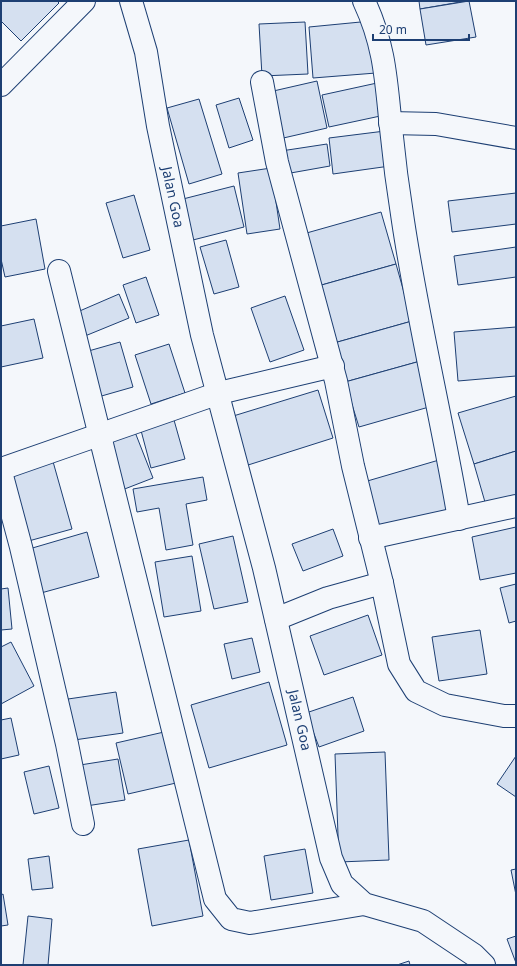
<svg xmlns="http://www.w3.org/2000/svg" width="517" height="966" font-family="'Noto Sans',sans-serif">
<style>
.building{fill:#d5e0f0;stroke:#1d3f73}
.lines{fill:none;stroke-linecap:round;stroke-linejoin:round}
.street-casing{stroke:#1d3f73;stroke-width:24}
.street{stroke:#f4f7fb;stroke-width:22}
.labels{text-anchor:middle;stroke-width:3;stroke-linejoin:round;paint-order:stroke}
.street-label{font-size:14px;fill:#1d3f73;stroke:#f4f7fb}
</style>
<rect width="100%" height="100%" fill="#f4f7fb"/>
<g class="building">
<path d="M1,1H57L59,3L21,41L1,21Z"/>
<path d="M419,1H466L420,9Z"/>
<path d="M469,1L476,37L426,45L420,9Z"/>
<path d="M371,21L376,73L313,78L309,27Z"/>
<path d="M305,22L308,74L262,76L259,24Z"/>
<path d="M317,81L327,128L279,139L269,92Z"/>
<path d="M377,83L385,115L329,127L322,95Z"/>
<path d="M239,98L253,140L229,148L216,105Z"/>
<path d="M199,99L222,174L189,184L167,108Z"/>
<path d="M385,131L390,166L333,174L329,138Z"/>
<path d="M327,144L330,166L285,174L281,151Z"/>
<path d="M271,168L280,229L247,234L238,173Z"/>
<path d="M234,186L244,227L189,241L179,200Z"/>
<path d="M516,193V224L452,232L448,201Z"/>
<path d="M134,195L150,250L123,258L106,203Z"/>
<path d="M381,212L396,264L318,286L303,234Z"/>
<path d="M36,219L45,269L5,277L1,259V226Z"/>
<path d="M226,240L239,287L214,294L200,247Z"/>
<path d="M516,247V277L458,285L454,256Z"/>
<path d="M396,264L412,321L334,343L318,286Z"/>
<path d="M146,277L159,315L136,323L123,285Z"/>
<path d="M119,294L129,318L85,336L75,313Z"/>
<path d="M285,296L304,350L270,362L251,308Z"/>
<path d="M34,319L43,358L1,367V326Z"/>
<path d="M412,321L424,360L345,382L334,343Z"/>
<path d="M516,327V376L458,381L454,332Z"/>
<path d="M120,342L133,387L98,397L85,352Z"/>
<path d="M169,344L185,393L151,404L135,355Z"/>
<path d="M424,360L436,405L359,427L345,382Z"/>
<path d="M318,390L333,438L245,466L230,417Z"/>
<path d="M516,396V451L474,464L458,413Z"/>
<path d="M172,413L185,459L151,468L139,423Z"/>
<path d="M133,427L153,478L122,490L102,439Z"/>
<path d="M516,451V500L487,509L474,464Z"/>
<path d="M52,458L72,529L25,542L5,472Z"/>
<path d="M439,460L453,509L379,531L364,482Z"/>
<path d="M203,477L207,500L186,504L193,545L166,550L159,508L137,512L133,489Z"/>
<path d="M516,527V573L480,580L472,537Z"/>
<path d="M333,529L343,556L303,571L292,544Z"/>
<path d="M87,532L99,577L41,593L29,549Z"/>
<path d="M233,536L248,602L214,609L199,544Z"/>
<path d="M192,556L201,611L164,617L155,562Z"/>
<path d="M516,584V621L509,623L500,588Z"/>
<path d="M8,588L12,629L1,630V589Z"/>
<path d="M368,615L382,655L324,675L310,636Z"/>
<path d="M480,630L487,674L439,681L432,637Z"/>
<path d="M252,638L260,672L232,679L224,644Z"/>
<path d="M11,642L34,686L1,704V647Z"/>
<path d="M269,682L287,745L209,768L191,705Z"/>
<path d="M116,692L123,733L74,740L68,699Z"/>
<path d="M353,697L364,731L319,747L306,713Z"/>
<path d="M11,718L19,755L1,759V720Z"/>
<path d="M164,732L176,783L128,794L116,743Z"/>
<path d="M385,752L389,860L339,862L335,754Z"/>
<path d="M516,756V797L497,784Z"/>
<path d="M118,759L125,800L86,806L80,765Z"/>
<path d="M49,766L59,808L34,814L24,772Z"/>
<path d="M189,840L203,916L152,926L138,849Z"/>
<path d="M305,849L313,893L271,900L264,856Z"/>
<path d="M49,856L53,888L32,890L28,859Z"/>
<path d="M516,869V895L511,870Z"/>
<path d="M3,894L8,925L1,926V895Z"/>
<path d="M28,916L52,919L48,965H23Z"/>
<path d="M516,936V963L507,939Z"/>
<path d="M409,961L410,965H397Z"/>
</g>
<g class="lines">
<g class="street-casing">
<g id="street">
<path d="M131,1L146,52L158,126L202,335L264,568L331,858L342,884L364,904L423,921L474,955L484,965"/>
<path d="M364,1C385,46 386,80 391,128C394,159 398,190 403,221C418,321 442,419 459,519"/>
<path d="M262,82L277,162L336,381L353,466L382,583"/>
<path d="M1,85L84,1"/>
<path d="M390,123L436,124L516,138"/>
<path d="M59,271L215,899L231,919L250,923L364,904"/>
<path d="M1,469L219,393L333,366"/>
<path d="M1,472L21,547L67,744L83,824"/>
<path d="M370,538L516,506"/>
<path d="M276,619L328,598L382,583L399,664L416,691L445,705L504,716H516"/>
</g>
</g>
<use href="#street" class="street"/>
</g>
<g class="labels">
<g class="street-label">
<text transform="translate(173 197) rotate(78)" y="5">Jalan Goa</text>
<text transform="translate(300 720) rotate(77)" y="5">Jalan Goa</text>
</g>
</g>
<rect width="517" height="966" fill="none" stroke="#1d3f73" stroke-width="4"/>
<path d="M373 34v6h96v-6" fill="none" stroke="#1d3f73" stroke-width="2"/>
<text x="379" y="34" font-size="12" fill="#1d3f73" stroke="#f4f7fb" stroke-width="3" paint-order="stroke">20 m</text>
</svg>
